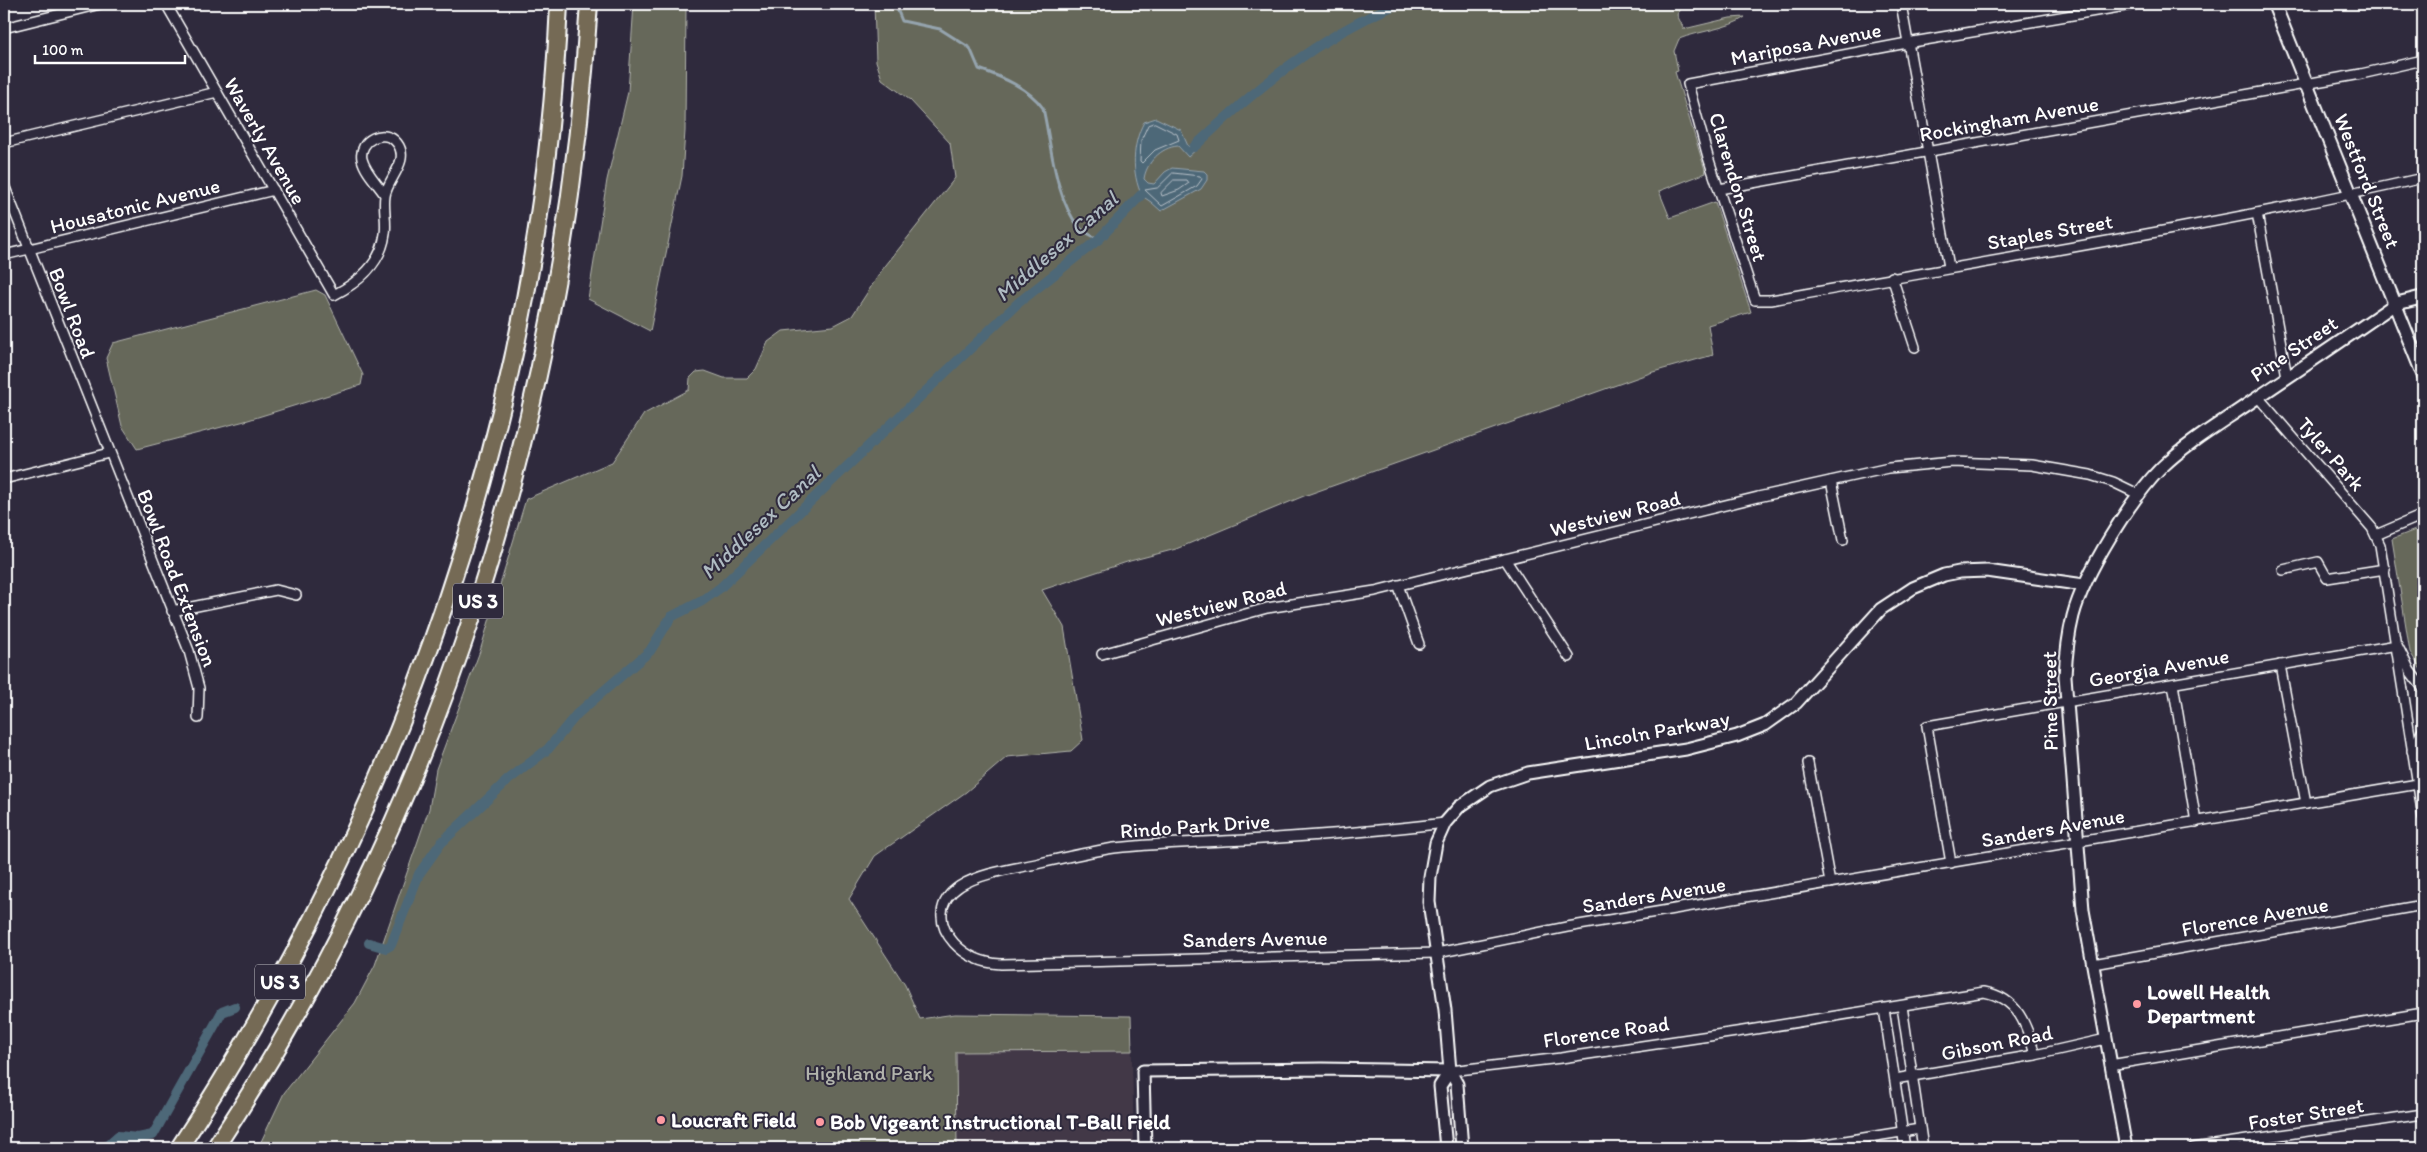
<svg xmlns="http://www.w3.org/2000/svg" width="2427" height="1152" font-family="Itim,sans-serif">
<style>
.built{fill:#423847}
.green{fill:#66685a;stroke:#b2b4ac}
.water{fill:#4e6778;stroke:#95a4ae}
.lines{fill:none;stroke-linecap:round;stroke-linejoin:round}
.shore{stroke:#b8c2c9;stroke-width:1}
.stream{stroke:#95a4ae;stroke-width:3}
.canal{stroke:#4e6778;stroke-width:10}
.minor-casing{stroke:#fff;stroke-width:12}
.tertiary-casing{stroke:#fff;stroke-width:15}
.secondary-casing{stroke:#fff;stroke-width:16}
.motorway-casing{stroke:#fff;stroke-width:20}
.minor{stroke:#2f2a3d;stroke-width:9}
.tertiary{stroke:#2f2a3d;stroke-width:11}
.secondary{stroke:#2f2a3d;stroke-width:12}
.motorway{stroke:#746b55;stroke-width:16}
.poi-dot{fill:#ff9aa2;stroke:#2f2a3d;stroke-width:2}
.labels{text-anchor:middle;stroke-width:4;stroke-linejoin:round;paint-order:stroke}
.shield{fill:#2f2a3d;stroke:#c1bfc5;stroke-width:1}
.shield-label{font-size:20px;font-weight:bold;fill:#fff}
.street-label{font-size:21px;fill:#fff;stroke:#2f2a3d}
.poi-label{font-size:21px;font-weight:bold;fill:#fff;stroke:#2f2a3d;text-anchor:start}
.park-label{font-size:21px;fill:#b2b4ac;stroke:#2f2a3d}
.water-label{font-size:22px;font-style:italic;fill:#afbbc2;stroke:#2f2a3d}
</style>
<rect width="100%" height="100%" fill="#2f2a3d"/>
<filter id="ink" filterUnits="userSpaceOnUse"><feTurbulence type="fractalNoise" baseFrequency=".02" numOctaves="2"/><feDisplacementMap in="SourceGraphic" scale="10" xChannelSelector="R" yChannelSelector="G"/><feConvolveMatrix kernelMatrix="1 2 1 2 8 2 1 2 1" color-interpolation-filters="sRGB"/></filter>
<g filter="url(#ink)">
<path class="built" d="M955,1014L1131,1016L1134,1148H957Z"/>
<g class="green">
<path d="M634,4H686L685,131L682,176L650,331L588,299L607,180L628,92Z"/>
<path d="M874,4H1682L1677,15L1684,29L1730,18L1745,17C1729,29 1698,31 1679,39L1674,51L1678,71L1675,72L1706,173L1659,191L1670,218L1715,202L1751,312L1708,325L1713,355L1653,372L1304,496L1176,549L1130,561L1042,590L1064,627L1083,740L1071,751L1007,757L966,792L875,856L849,899L905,985L920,1019L955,1014L1131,1016L1132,1051L956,1052L957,1148H376L373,1145L351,1148H258L284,1093L355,1003L375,965L429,809L436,769L480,651L526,499L612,462L644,414L689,390L690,378L696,372L705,371L724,378H747L756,369L768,342L783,331L833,326L852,316L882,270L955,178L950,143L910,100L882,79L876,61Z"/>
<path d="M316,290L325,295L363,375L361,385L245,421L137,449L122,426L106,358L113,343Z"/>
<path d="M2423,527V673L2410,652L2392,539Z"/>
</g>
<path class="water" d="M1156,118L1181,130L1188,146L1198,148L1188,157L1178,146C1161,147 1146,163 1144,179L1148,183L1154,184L1165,172L1172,168L1204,171L1207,174V180L1201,189L1161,211L1151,202L1142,196C1131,173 1132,144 1144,122Z"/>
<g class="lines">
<g class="shore">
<path d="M1155,123L1177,134L1179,140L1155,150L1142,163L1140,161L1141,140L1148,125Z"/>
<path d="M1173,173L1200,176L1202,179L1197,186L1162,206L1145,190L1157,188Z"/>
<path d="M1174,180H1187L1189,183L1179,190L1162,196L1161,193Z"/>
</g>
<path class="stream" d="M895,4L902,21L940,29L970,48L979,69C1002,77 1029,88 1043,108C1051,143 1055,199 1079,227C1084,232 1092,236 1099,239"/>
<g class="canal">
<path d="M1194,147C1259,86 1314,40 1397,4"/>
<path d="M369,943L386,948L391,945L419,874L441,843L508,780L548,749L577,714L650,651L671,617L702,601L720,588L1018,303L1099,239L1141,195"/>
<path d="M105,1148L118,1136L138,1138L153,1135L222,1012L235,1007"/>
</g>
<g class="minor-casing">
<g id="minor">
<path d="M166,4L334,295C359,282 381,264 385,234C387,221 383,208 385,196C387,179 411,161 397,143C385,127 358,140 362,159C365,172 378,184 385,195"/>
<path d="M1901,4L1949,267"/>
<path d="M2137,4L1907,43L1688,84L1708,157L1755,300H1771C1988,261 2208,227 2423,178"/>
<path d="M4,28L100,4"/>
<path d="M4,143L217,92"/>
<path d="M4,185L189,651L199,688L198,718"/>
<path d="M1719,189L2361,74L2423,60"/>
<path d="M2257,213L2287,377"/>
<path d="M4,255L274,190"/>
<path d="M1892,277L1915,347"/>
<path d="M2258,397L2372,528L2380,545L2423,817"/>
<path d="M4,479L109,453"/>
<path d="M1831,481L1843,540"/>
<path d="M2376,535L2423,515"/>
<path d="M1505,559L1569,657"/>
<path d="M2283,570L2318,562L2327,578L2385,569"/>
<path d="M1398,585L1419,644"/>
<path d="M172,611L276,590L296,595"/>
<path d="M1102,654L1267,608L1375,591L1758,497L1889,468L1952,462L2032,465L2090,475L2113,482L2140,495"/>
<path d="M2280,665L2306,803"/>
<path d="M2173,684L2196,822"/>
<path d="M2412,751L2423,730"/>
<path d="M1808,763L1830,883"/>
<path d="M1445,823C1379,831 1312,836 1246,840C1202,842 1157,843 1114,848C1088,852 1062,858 1036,864C1012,869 981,873 960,886C937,901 937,924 954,943C967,957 982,963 1001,964L1437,953L1567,927L2418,784"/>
<path d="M1951,863L1927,726L2397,645L2410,671L2423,688"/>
<path d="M2093,964L2423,905"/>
<path d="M1902,1006L1923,1148"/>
<path d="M1884,1009L1905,1148"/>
<path d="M2110,1065L2423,1013"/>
<path d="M1450,1071L1561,1058L1743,1031L1984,992C2018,998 2027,1025 2035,1055"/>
<path d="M1895,1079L2035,1055L2106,1039"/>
<path d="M1801,1148L1920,1129"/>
<path d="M2193,1148L2423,1114"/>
</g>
</g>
<g class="tertiary-casing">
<g id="tertiary">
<path d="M1145,1148L1143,1071L1322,1069L1450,1071"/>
<path d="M1446,1148L1440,1086L1450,1071"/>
<path d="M1462,1148L1457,1084L1450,1071L1445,1010L1429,902L1430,877L1436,843L1445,823L1459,807L1490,786L1528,773L1686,749L1737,736L1765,725L1796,703L1881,609L1913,588L1944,575L1959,572L1987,571L2084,585"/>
<path d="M2126,1148L2083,910L2065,676C2066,656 2068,636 2073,616C2084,574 2131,498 2162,467C2187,443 2219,424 2248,404C2297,371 2346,338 2395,304"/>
</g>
</g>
<g class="secondary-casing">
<g id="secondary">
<path d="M2274,4L2423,374"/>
<path d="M2395,304L2423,297"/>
</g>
</g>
<g class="motorway-casing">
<g id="motorway">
<path d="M179,1148C402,808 541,412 559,4"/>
<path d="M215,1148C441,806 564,412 589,4"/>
</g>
</g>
<use href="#minor" class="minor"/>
<use href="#tertiary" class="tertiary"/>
<use href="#secondary" class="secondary"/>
<use href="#motorway" class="motorway"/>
</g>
</g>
<g class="poi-dot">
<circle cx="2137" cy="1004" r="5"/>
<circle cx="661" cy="1120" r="5"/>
<circle cx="820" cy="1122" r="5"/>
</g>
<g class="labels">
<g class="shield">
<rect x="453" y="583.5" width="50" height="35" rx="4"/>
<rect x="255" y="964.5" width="50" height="35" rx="4"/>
</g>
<g class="shield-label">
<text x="478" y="608">US 3</text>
<text x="280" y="989">US 3</text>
</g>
<g class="street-label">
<text transform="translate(1806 44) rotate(-11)" y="7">Mariposa Avenue</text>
<text transform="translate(2009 119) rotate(-10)" y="7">Rockingham Avenue</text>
<text transform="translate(265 141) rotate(60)" y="7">Waverly Avenue</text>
<text transform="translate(2367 181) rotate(68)" y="7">Westford Street</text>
<text transform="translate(1738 187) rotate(73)" y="7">Clarendon Street</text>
<text transform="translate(135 206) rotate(-14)" y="7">Housatonic Avenue</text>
<text transform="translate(2050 232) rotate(-10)" y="7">Staples Street</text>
<text transform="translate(72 313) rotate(69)" y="7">Bowl Road</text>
<text transform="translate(2294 349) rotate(-34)" y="7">Pine Street</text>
<text transform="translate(2331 454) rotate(49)" y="7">Tyler Park</text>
<text transform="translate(1615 514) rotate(-14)" y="7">Westview Road</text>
<text transform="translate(177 578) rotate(69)" y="7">Bowl Road Extension</text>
<text transform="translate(1221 604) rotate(-14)" y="7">Westview Road</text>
<text transform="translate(2159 668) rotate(-10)" y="7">Georgia Avenue</text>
<text transform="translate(2050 701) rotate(-91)" y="7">Pine Street</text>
<text transform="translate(1657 731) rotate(-10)" y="7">Lincoln Parkway</text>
<text transform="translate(1195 826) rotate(-4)" y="7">Rindo Park Drive</text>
<text transform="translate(2053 828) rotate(-10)" y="7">Sanders Avenue</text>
<text transform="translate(1654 895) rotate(-9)" y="7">Sanders Avenue</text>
<text transform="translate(2255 917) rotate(-10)" y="7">Florence Avenue</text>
<text transform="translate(1255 939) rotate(-1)" y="7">Sanders Avenue</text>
<text transform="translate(1606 1032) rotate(-8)" y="7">Florence Road</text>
<text transform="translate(1997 1043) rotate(-11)" y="7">Gibson Road</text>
<text transform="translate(2306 1114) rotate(-9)" y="7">Foster Street</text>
</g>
<g class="poi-label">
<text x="2147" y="999">Lowell Health<tspan x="2147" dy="24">Department</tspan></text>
<text x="671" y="1127">Loucraft Field</text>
<text x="830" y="1129">Bob Vigeant Instructional T-Ball Field</text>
</g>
<g class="park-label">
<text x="869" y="1080">Highland Park</text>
</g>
<g class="water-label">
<text transform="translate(1056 246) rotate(-41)" y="8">Middlesex Canal</text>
<text transform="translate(760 522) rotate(-43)" y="8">Middlesex Canal</text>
</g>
</g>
<rect width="2427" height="1152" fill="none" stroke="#2f2a3d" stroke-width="20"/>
<rect x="10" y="10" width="2407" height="1132" fill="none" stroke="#fff" stroke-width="2" filter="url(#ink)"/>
<path d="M35 55v8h150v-8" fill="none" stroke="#ffffff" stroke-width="2.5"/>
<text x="42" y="55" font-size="15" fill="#ffffff" stroke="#2f2a3d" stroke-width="4" paint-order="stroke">100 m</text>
</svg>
